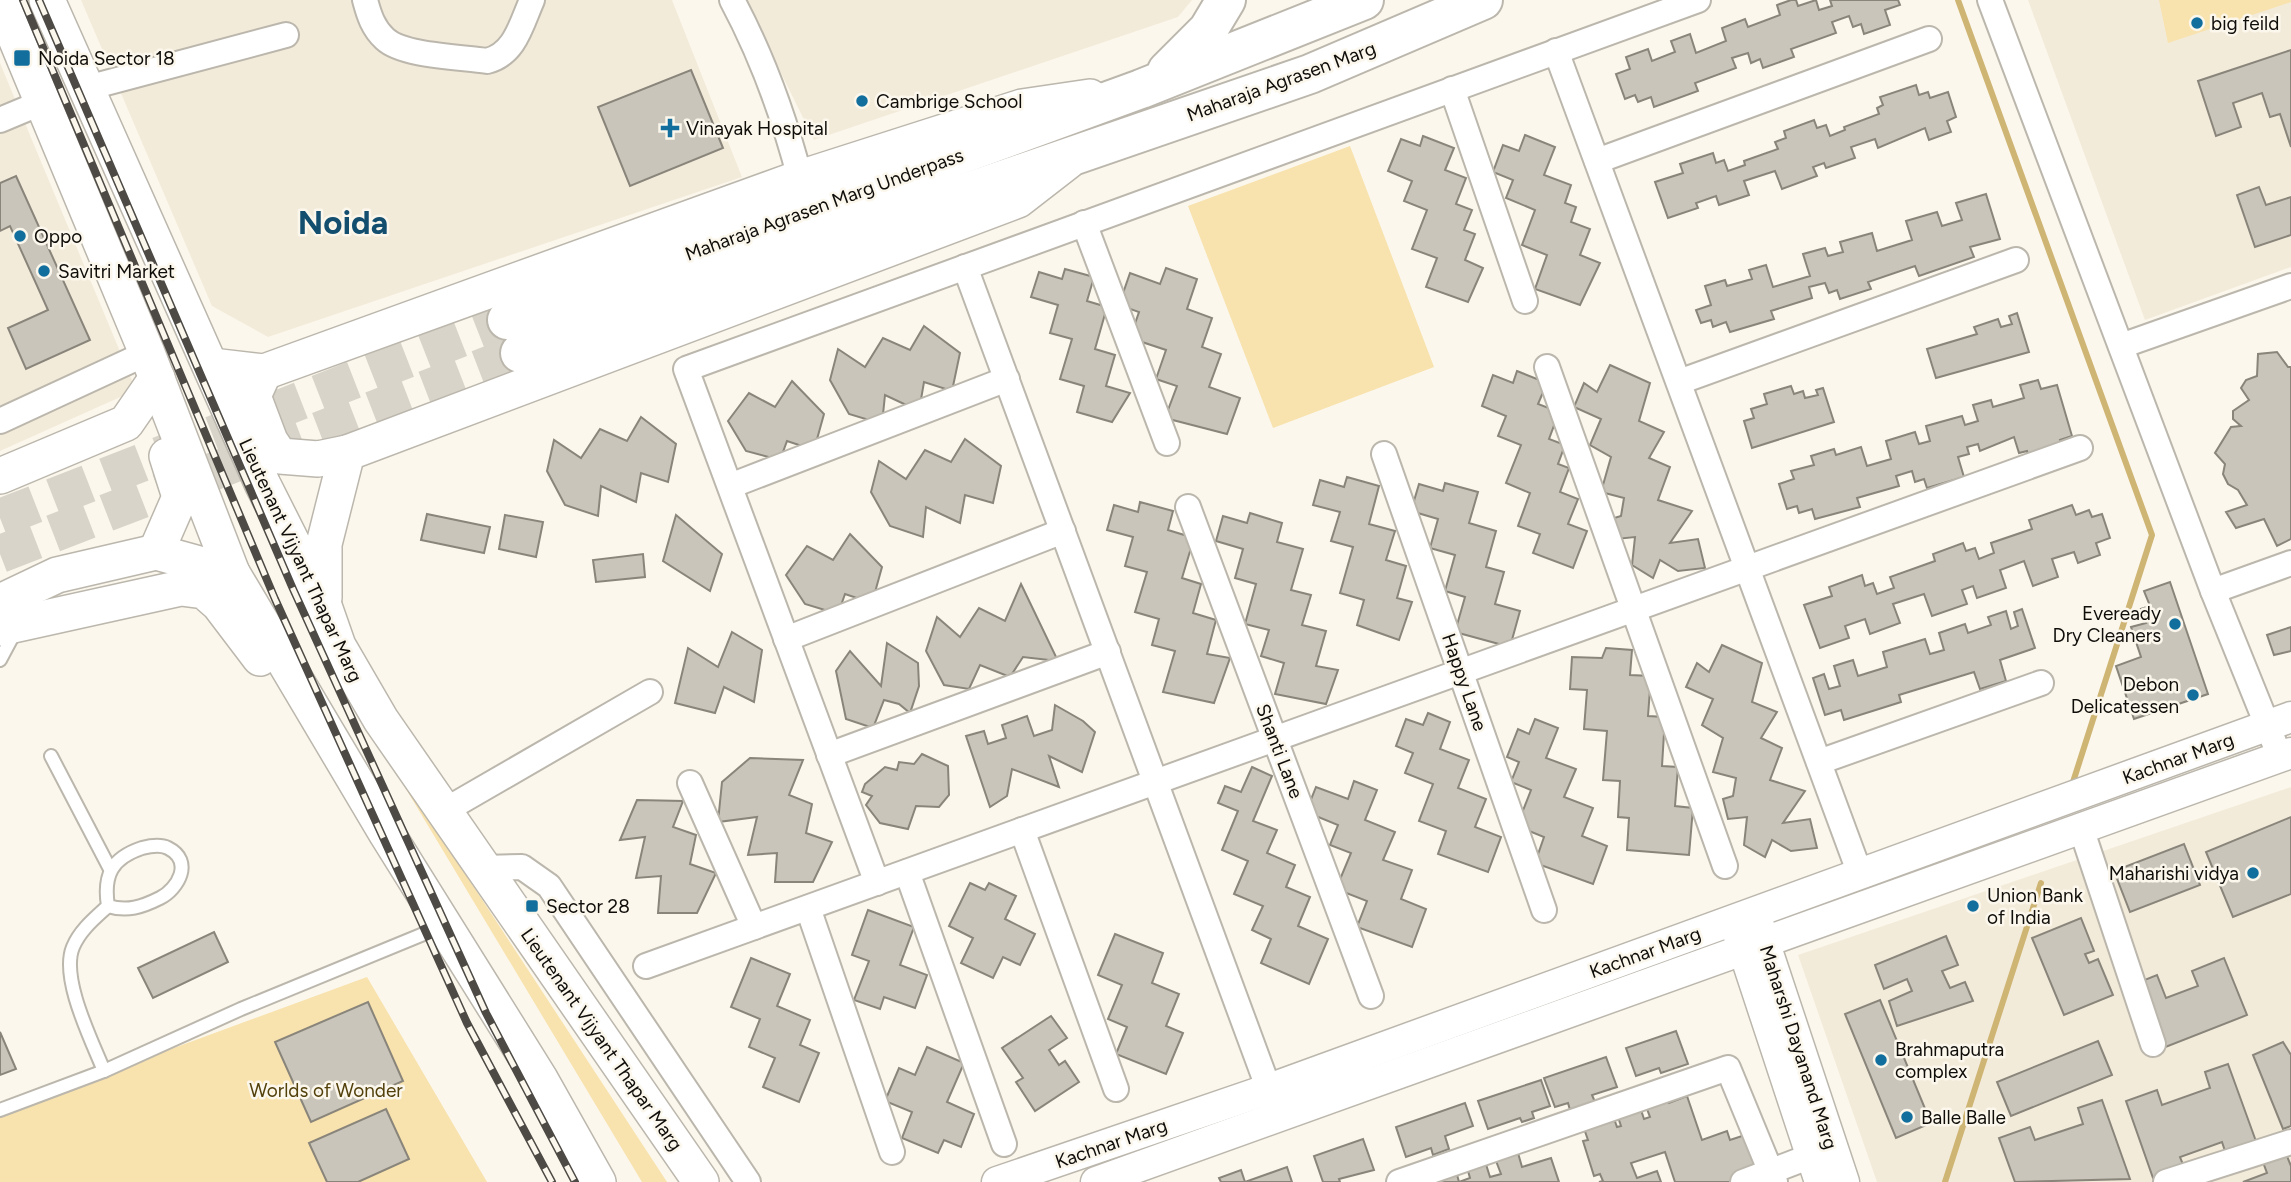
<svg xmlns="http://www.w3.org/2000/svg" width="2291" height="1182" font-family="Figtree,sans-serif">
<style>
.built{fill:#f3ebda}
.green{fill:#f8e2ad}
.lines{fill:none;stroke-linecap:round;stroke-linejoin:round}
.stream{stroke:#cfb574;stroke-width:6}
.building{fill:#c9c5ba;stroke:#89857b;stroke-width:2}
.primary-tunnel{stroke:#d8d4ca;stroke-width:38;stroke-dasharray:38 19;stroke-linecap:butt}
.service-casing{stroke:#bcb7ad;stroke-width:16}
.minor-casing{stroke:#bcb7ad;stroke-width:28}
.tertiary-casing{stroke:#bcb7ad;stroke-width:33}
.secondary-casing{stroke:#bcb7ad;stroke-width:38}
.primary-casing{stroke:#bcb7ad;stroke-width:42}
.service{stroke:#fff;stroke-width:12}
.minor{stroke:#fff;stroke-width:24}
.tertiary{stroke:#fff;stroke-width:30}
.secondary{stroke:#fff;stroke-width:35}
.primary{stroke:#fff;stroke-width:38}
.rail-casing{stroke:#4d4a45;stroke-width:8}
.rail{stroke:#fbf7ec;stroke-width:5;stroke-dasharray:16;stroke-linecap:butt}
.poi-dot{fill:#126e9d;stroke:#fbf7ec;stroke-width:2.5}
.labels{text-anchor:middle;stroke-width:5;stroke-linejoin:round;paint-order:stroke}
.poi-label{font-size:19px;fill:#0f0d0a;stroke:#fbf7ec;text-anchor:start}
.street-label{font-size:19px;fill:#0f0d0a;stroke:#fbf7ec}
.park-label{font-size:19px;fill:#53410c;stroke:#fbf7ec}
.town-label{font-size:33px;font-weight:bold;fill:#134e6f;stroke:#fbf7ec}
</style>
<rect width="100%" height="100%" fill="#fbf7ec"/>
<g class="built">
<path d="M81,0H672L742,177L268,337L212,306Z"/>
<path d="M745,0H1192L1178,17L814,140Z"/>
<path d="M2028,0H2291V267L2145,320Z"/>
<path d="M0,63L136,390L0,451Z"/>
<path d="M2291,787V1182H1877L1798,955Z"/>
</g>
<g class="green">
<path d="M2159,0H2291V2L2168,43Z"/>
<path d="M1350,146L1434,367L1273,428L1188,206Z"/>
<path d="M367,724L667,1182H642Z"/>
<path d="M367,977L487,1182H0V1112Z"/>
</g>
<g class="lines">
<g class="stream">
<path d="M1958,0L2152,535L2073,782"/>
<path d="M1945,1182L2041,883"/>
</g>
</g>
<g class="building">
<path d="M1791,0H1796L1798,6L1816,0L1819,10L1832,6L1830,0H1898L1900,5L1885,10L1890,25L1864,34L1861,24L1853,27L1849,16L1832,22L1836,33L1791,49L1794,57L1763,68L1760,59L1751,63L1748,53L1732,58L1736,68L1695,83L1698,91L1654,107L1651,97L1638,102L1635,95L1625,99L1616,74L1630,69L1626,57L1648,49L1652,61L1675,52L1671,41L1690,34L1696,53L1726,41L1722,28L1745,19L1748,27L1780,15L1777,5Z"/>
<path d="M2291,50V147L2280,114L2270,117L2262,93L2233,103L2241,127L2216,136L2198,81Z"/>
<path d="M691,70L723,148L630,186L598,107Z"/>
<path d="M1916,85L1919,95L1928,92L1930,98L1948,92L1956,117L1947,121L1951,132L1929,140L1925,128L1878,148L1875,139L1851,147L1855,158L1826,168L1824,163L1813,167L1817,176L1782,189L1775,171L1744,181L1749,195L1719,205L1716,196L1696,203L1698,208L1668,218L1655,182L1683,173L1680,164L1713,153L1716,163L1724,160L1728,171L1745,165L1744,161L1778,149L1775,142L1786,138L1784,131L1814,120L1817,128L1826,125L1830,136L1845,130L1844,127L1879,114L1877,108L1883,105L1880,97Z"/>
<path d="M1525,135L1555,147L1544,175L1571,185L1565,203L1576,207L1571,222L1590,229L1580,255L1600,263L1580,305L1535,289L1547,255L1522,245L1535,210L1506,198L1513,180L1493,172L1503,145L1519,151Z"/>
<path d="M1423,136L1454,148L1445,170L1466,178L1456,204L1472,210L1464,230L1475,234L1465,260L1483,268L1468,302L1426,287L1437,258L1412,249L1427,210L1404,201L1412,181L1388,171L1401,139L1420,146Z"/>
<path d="M16,176L90,340L26,369L8,328L48,310L10,226L0,231V183Z"/>
<path d="M2259,187L2266,205L2291,197V235L2255,247L2237,195Z"/>
<path d="M1986,194L2000,239L1970,247L1974,257L1919,276L1915,266L1868,282L1871,289L1840,299L1837,290L1829,293L1825,283L1809,287L1812,298L1771,311L1774,319L1730,332L1726,322L1713,327L1711,320L1701,323L1696,310L1711,305L1705,286L1725,280L1727,286L1752,279L1749,270L1766,265L1773,287L1810,276L1803,254L1825,248L1828,256L1843,252L1840,242L1872,233L1877,251L1912,240L1906,221L1937,212L1942,226L1962,220L1956,203Z"/>
<path d="M1166,268L1197,279L1187,309L1212,318L1202,347L1221,354L1209,387L1240,398L1227,434L1165,418L1177,386L1156,379L1166,350L1130,338L1139,312L1119,305L1130,273L1160,284Z"/>
<path d="M1065,269L1094,277L1087,301L1107,307L1095,349L1115,355L1106,386L1130,393L1112,422L1077,412L1084,386L1060,379L1072,339L1050,333L1058,305L1031,297L1039,272L1062,279Z"/>
<path d="M2017,313L2029,352L1936,378L1927,349L1977,334L1974,327L1998,319L2001,327L2012,324L2009,316Z"/>
<path d="M924,326L960,353L952,391L924,382L919,411L885,395L882,424L849,414L830,380L838,349L865,367L883,338L910,350Z"/>
<path d="M2277,352L2288,367H2291V539L2277,546L2264,519L2236,528L2226,512L2247,505L2238,490L2228,484L2223,474L2225,464L2215,453L2231,427L2241,426L2233,419V411L2249,400L2241,388L2246,380L2257,376L2258,354Z"/>
<path d="M1610,365L1650,383L1639,421L1664,432L1649,458L1670,467L1658,500L1692,511L1670,543L1698,539L1705,568L1678,571L1660,560L1653,578L1632,565L1635,537L1616,539L1611,519L1621,516L1624,498L1601,492L1611,457L1590,445L1601,419L1574,407L1584,383L1597,392Z"/>
<path d="M1517,371L1547,383L1538,404L1559,412L1549,439L1565,445L1558,464L1569,468L1560,492L1578,499L1568,524L1587,531L1573,568L1533,553L1540,534L1518,526L1530,493L1506,483L1521,445L1498,436L1506,416L1482,406L1493,375L1513,383Z"/>
<path d="M2038,380L2041,389L2057,385L2072,436L2060,440L2063,450L2029,460L2027,451L2019,453L2014,437L1980,451L1978,444L1967,447L1969,454L1958,457L1964,477L1927,488L1924,479L1915,482L1912,471L1896,476L1899,486L1857,498L1860,507L1815,519L1812,509L1799,513L1797,506L1787,509L1779,484L1794,479L1791,471L1814,465L1811,456L1834,449L1836,455L1861,447L1867,466L1891,459L1886,441L1915,432L1919,444L1930,441L1926,426L1962,416L1965,425L1978,421L1973,405L1991,400L1993,407L2024,398L2020,385Z"/>
<path d="M792,381L824,414L814,450L787,441L780,460L746,451L728,421L749,393L775,407Z"/>
<path d="M1791,386L1794,394L1803,391L1805,398L1818,395L1816,390L1823,388L1834,422L1752,448L1744,421L1754,418L1751,409L1767,404L1764,394Z"/>
<path d="M641,417L676,444L668,482L641,473L636,502L601,486L598,516L565,505L547,471L554,440L581,458L600,429L627,441Z"/>
<path d="M965,439L1001,466L993,503L965,495L960,523L926,507L923,537L890,526L871,492L879,461L906,479L925,450L951,462Z"/>
<path d="M1347,477L1379,486L1369,524L1395,531L1386,560L1406,566L1397,598L1412,602L1399,640L1357,625L1364,600L1340,593L1353,547L1331,541L1340,512L1313,505L1320,480L1344,487Z"/>
<path d="M1445,483L1478,492L1469,523L1496,531L1486,567L1504,572L1495,604L1520,611L1510,647L1455,632L1465,597L1445,591L1455,555L1430,548L1438,519L1411,511L1419,484L1443,491Z"/>
<path d="M1140,502L1173,511L1168,530L1194,538L1182,578L1201,584L1193,613L1216,620L1207,654L1230,658L1214,703L1163,692L1175,651L1152,645L1159,619L1135,612L1147,572L1125,566L1133,537L1107,530L1114,505L1138,512Z"/>
<path d="M2072,505L2076,515L2089,510L2092,517L2102,514L2110,538L2096,543L2100,555L2078,563L2074,552L2052,559L2058,577L2033,586L2024,561L2000,570L2006,588L1977,598L1973,586L1962,590L1967,604L1932,616L1924,594L1893,604L1900,623L1870,634L1865,619L1845,626L1849,638L1820,648L1804,605L1832,596L1829,587L1862,575L1865,586L1873,583L1877,594L1894,588L1890,577L1935,561L1933,554L1963,543L1966,551L1975,548L1979,559L1994,553L1991,543L2032,529L2029,520Z"/>
<path d="M1250,513L1282,523L1277,542L1303,549L1291,590L1311,595L1302,625L1326,631L1316,666L1338,670L1326,704L1275,694L1284,663L1261,656L1269,630L1245,624L1256,584L1235,578L1243,549L1216,541L1223,516L1247,523Z"/>
<path d="M427,514L490,527L484,553L421,540Z"/>
<path d="M505,515L543,522L536,557L499,549Z"/>
<path d="M676,515L722,554L710,591L663,561Z"/>
<path d="M850,534L882,567L872,603L845,594L838,614L805,604L786,575L807,546L833,560Z"/>
<path d="M643,554L645,577L596,582L593,560Z"/>
<path d="M2170,582L2208,694L2134,719L2116,666L2141,657L2131,627L2146,623L2141,609L2150,606L2144,591Z"/>
<path d="M1021,584L1058,661L1023,657L1010,677L980,665L969,689L944,685L926,651L937,617L960,637L979,608L1005,621Z"/>
<path d="M2022,609L2035,648L2000,660L2006,681L1980,689L1974,672L1899,695L1901,702L1844,720L1841,710L1825,715L1813,678L1824,674L1829,689L1840,686L1834,666L1853,660L1858,676L1887,667L1883,652L1925,639L1930,654L1944,650L1939,633L1965,624L1968,633L1991,625L1988,617L2006,611L2011,629L2018,626L2014,612Z"/>
<path d="M2291,627V651L2274,655L2267,635Z"/>
<path d="M732,632L762,650L754,702L724,687L715,713L675,703L688,648L718,667Z"/>
<path d="M887,643L918,663L919,686L910,713L899,704L884,700L873,728L846,719L836,671L850,651L881,686Z"/>
<path d="M1722,645L1762,663L1752,702L1777,712L1761,738L1782,748L1770,780L1805,791L1783,823L1810,819L1817,848L1791,851L1772,840L1765,857L1744,845L1747,817L1728,819L1723,799L1733,796L1736,778L1713,772L1723,738L1702,725L1713,699L1686,687L1697,663L1709,672Z"/>
<path d="M1606,648L1632,650L1630,675L1651,676L1648,716L1665,717L1662,766L1678,767L1675,806L1693,808L1689,855L1627,850L1629,818L1618,817L1620,781L1603,780L1607,731L1584,729L1587,690L1570,689L1572,657L1602,658Z"/>
<path d="M1055,705L1083,721L1095,732L1082,772L1049,756L1059,787L1012,769L1007,796L990,807L966,736L984,731L988,744L1006,738L1002,725L1027,716L1034,736L1052,730Z"/>
<path d="M1428,713L1450,722L1440,749L1469,760L1458,788L1486,799L1475,827L1501,837L1488,872L1438,854L1446,831L1419,821L1433,784L1405,773L1413,753L1396,746L1406,719L1423,725Z"/>
<path d="M1535,719L1558,728L1546,758L1576,769L1564,797L1593,808L1582,836L1607,846L1593,884L1535,863L1544,837L1517,826L1531,790L1511,782L1519,762L1507,757L1518,729L1529,734Z"/>
<path d="M922,754L948,766L949,795L939,807L916,806L908,829L880,823L866,805L872,796L862,792L865,784L885,767L897,770L899,762L914,764Z"/>
<path d="M750,758L803,760L789,795L812,804L806,833L832,842L813,882H775L777,853L748,855L757,817L718,822L722,782Z"/>
<path d="M1252,767L1272,776L1253,821L1277,830L1267,853L1295,865L1286,887L1310,897L1298,926L1328,939L1309,984L1261,963L1271,939L1252,930L1263,906L1234,894L1248,861L1222,850L1238,811L1218,803L1225,786L1241,792Z"/>
<path d="M1354,781L1377,790L1365,820L1395,832L1383,860L1412,870L1401,899L1426,909L1412,947L1357,927L1367,901L1336,889L1351,853L1330,845L1338,825L1306,812L1316,787L1348,799Z"/>
<path d="M637,800L683,801L673,827L696,835L690,864L716,873L697,913H658L661,876L636,878L645,837L620,840Z"/>
<path d="M2291,817V894L2233,917L2206,852Z"/>
<path d="M2184,844L2200,885L2130,912L2114,871Z"/>
<path d="M970,883L985,890L989,883L1016,896L1005,919L1035,934L1020,965L1003,957L993,978L961,963L973,938L949,926Z"/>
<path d="M868,910L914,927L900,965L927,975L915,1008L884,997L880,1009L854,1000L869,961L852,955Z"/>
<path d="M2081,918L2094,951L2085,954L2089,963L2098,959L2113,995L2064,1015L2032,938Z"/>
<path d="M214,932L228,962L153,998L138,968Z"/>
<path d="M1115,934L1163,953L1152,983L1179,994L1166,1026L1183,1033L1166,1074L1116,1054L1127,1027L1108,1019L1122,985L1098,975Z"/>
<path d="M1946,936L1958,965L1942,971L1950,988L1965,982L1973,1001L1897,1026L1889,1001L1912,991L1907,979L1884,989L1875,965Z"/>
<path d="M751,958L790,974L777,1006L810,1020L800,1045L819,1053L799,1102L763,1087L775,1058L749,1047L760,1019L731,1007Z"/>
<path d="M2224,958L2247,1015L2163,1048L2137,983L2157,975L2166,998L2198,986L2192,971Z"/>
<path d="M1880,1000L1931,1123L1896,1138L1845,1014Z"/>
<path d="M368,1002L403,1081L311,1122L275,1042Z"/>
<path d="M1051,1016L1067,1038L1049,1050L1059,1065L1065,1061L1079,1082L1035,1111L1016,1082L1023,1078L1002,1048Z"/>
<path d="M1676,1031L1688,1064L1661,1073L1659,1068L1636,1076L1626,1048Z"/>
<path d="M0,1032L16,1069L0,1075Z"/>
<path d="M2098,1041L2112,1075L2011,1116L1997,1082Z"/>
<path d="M2283,1042L2291,1055V1126L2283,1129L2253,1055Z"/>
<path d="M927,1047L964,1063L947,1102L974,1114L961,1147L944,1140L938,1153L902,1138L912,1112L885,1101L899,1068L915,1075Z"/>
<path d="M1606,1057L1617,1087L1592,1095L1595,1102L1570,1110L1568,1103L1555,1107L1544,1078Z"/>
<path d="M2228,1064L2257,1144L2226,1154L2222,1142L2180,1157L2184,1167L2153,1178L2126,1101L2157,1090L2162,1105L2210,1088L2205,1072Z"/>
<path d="M1541,1080L1550,1106L1532,1112L1534,1118L1522,1122L1520,1118L1488,1129L1478,1101Z"/>
<path d="M1687,1096L1702,1140L1727,1131L1730,1140L1745,1135L1758,1173L1730,1182H1675L1665,1152L1631,1163L1637,1178L1657,1171L1661,1182H1599L1603,1181L1600,1174L1594,1176L1583,1141L1588,1140L1582,1123L1612,1113L1617,1127L1621,1126L1616,1111L1639,1104L1644,1119L1650,1117L1645,1104L1667,1097L1669,1103Z"/>
<path d="M2102,1100L2130,1179L2015,1182L1999,1138L2030,1127L2035,1140L2083,1124L2078,1108Z"/>
<path d="M1465,1103L1473,1126L1445,1136L1449,1149L1433,1155L1431,1148L1406,1157L1396,1127Z"/>
<path d="M386,1109L409,1159L358,1182H327L309,1143Z"/>
<path d="M1363,1139L1374,1170L1339,1179L1340,1182H1323L1314,1156Z"/>
<path d="M2284,1149L2291,1166V1182H2243L2267,1173L2261,1157Z"/>
<path d="M1493,1153H1518L1522,1167L1551,1158L1559,1182H1443L1441,1176L1456,1171L1459,1182L1470,1178L1466,1164L1484,1158L1490,1177L1501,1174Z"/>
<path d="M1287,1167L1292,1182H1221L1219,1178L1241,1170L1245,1182Z"/>
</g>
<g class="lines">
<g class="primary-tunnel">
<path d="M0,518L507,320"/>
<path d="M0,554L520,353"/>
</g>
<g class="service-casing">
<g id="service">
<path d="M0,660L16,630"/>
<path d="M51,756L110,869"/>
<path d="M104,1071C92,1041 60,978 73,947C80,930 95,918 108,906C127,912 142,907 160,898C178,889 194,861 168,848C160,844 150,846 142,848C112,858 103,875 108,906"/>
<path d="M0,1110L104,1071L241,1009L443,926"/>
</g>
</g>
<g class="minor-casing">
<g id="minor">
<path d="M365,0C369,15 373,28 385,39C403,56 461,57 487,61C515,54 521,25 532,0"/>
<path d="M732,0C762,56 784,117 800,178"/>
<path d="M1990,0L2213,591L2280,757"/>
<path d="M1556,51L1860,874"/>
<path d="M87,88L286,35"/>
<path d="M1452,89L1525,301"/>
<path d="M0,120L43,102"/>
<path d="M1597,161L1929,39"/>
<path d="M1084,223L1167,443"/>
<path d="M965,267L1275,1106"/>
<path d="M2121,346L2291,286"/>
<path d="M1547,367L1725,866"/>
<path d="M1679,382L2016,260"/>
<path d="M0,421L147,353"/>
<path d="M1384,454L1544,910"/>
<path d="M730,486L1007,379"/>
<path d="M1188,507L1371,996"/>
<path d="M2213,591L2291,563"/>
<path d="M786,639L1063,531"/>
<path d="M829,755L1108,652"/>
<path d="M1819,762L2041,683"/>
<path d="M690,783L754,927"/>
<path d="M444,811L650,692"/>
<path d="M2081,828L2153,1044"/>
<path d="M1022,830L1116,1089"/>
<path d="M484,868L522,867L549,886L748,1182"/>
<path d="M907,872L1004,1144"/>
<path d="M877,883L686,369L1698,0"/>
<path d="M808,908L892,1152"/>
<path d="M646,966L2080,448"/>
<path d="M1399,1182L1728,1068L1775,1182"/>
<path d="M1743,1182L1811,1156"/>
<path d="M2166,1182L2291,1142"/>
</g>
</g>
<g class="tertiary-casing">
<g id="tertiary">
<path d="M1758,923L1844,1182"/>
<path d="M1738,933L1820,1182"/>
<path d="M997,1182L1269,1089L2291,717"/>
<path d="M1096,1182L2291,753"/>
</g>
</g>
<g class="secondary-casing">
<g id="secondary">
<path d="M0,0L147,353L232,573L387,834L540,1079L598,1182"/>
<path d="M47,0L263,485L324,606L338,646L381,720L701,1182"/>
<path d="M212,366L264,372L800,178L1022,107L1090,97"/>
<path d="M264,372L253,396L270,441L280,456L318,459L347,453"/>
<path d="M0,476L126,423L157,378"/>
<path d="M156,552L180,497L167,456"/>
<path d="M324,598V544L347,453L1018,200L1067,162"/>
<path d="M0,602L57,575L156,552L232,573"/>
<path d="M0,628L181,588L204,591L219,604L260,658"/>
</g>
</g>
<g class="primary-casing">
<g id="primary">
<path d="M1167,71L1208,30L1226,0"/>
<path d="M507,320L1141,89L1364,0"/>
<path d="M520,353L625,310L1310,74L1483,0"/>
</g>
</g>
<use href="#service" class="service"/>
<use href="#minor" class="minor"/>
<use href="#tertiary" class="tertiary"/>
<use href="#secondary" class="secondary"/>
<use href="#primary" class="primary"/>
<g class="rail-casing">
<g id="rail">
<path d="M23,0L275,599L467,1023L552,1182"/>
<path d="M39,0L293,589L486,1013L575,1182"/>
</g>
</g>
<use href="#rail" class="rail"/>
</g>
<g class="poi-dot">
<circle cx="2197" cy="23" r="7"/>
<rect x="13" y="49" width="18" height="18" rx="3.5"/>
<circle cx="862" cy="101" r="7"/>
<path d="M666.5 117.5h7v7h7v7h-7v7h-7v-7h-7v-7h7z"/>
<circle cx="20" cy="236" r="7"/>
<circle cx="44" cy="271" r="7"/>
<circle cx="2175" cy="624" r="7"/>
<circle cx="2193" cy="695" r="7"/>
<circle cx="2253" cy="873" r="7"/>
<rect x="525" y="899" width="14" height="14" rx="3.5"/>
<circle cx="1973" cy="906" r="7"/>
<circle cx="1881" cy="1060" r="7"/>
<circle cx="1907" cy="1117" r="7"/>
</g>
<g class="labels">
<g class="poi-label">
<text x="2211" y="30">big feild</text>
<text x="38" y="65">Noida Sector 18</text>
<text x="876" y="108">Cambrige School</text>
<text x="686" y="135">Vinayak Hospital</text>
<text x="34" y="243">Oppo</text>
<text x="58" y="278">Savitri Market</text>
<text x="2161" y="620" text-anchor="end">Eveready<tspan x="2161" dy="22">Dry Cleaners</tspan></text>
<text x="2179" y="691" text-anchor="end">Debon<tspan x="2179" dy="22">Delicatessen</tspan></text>
<text x="2239" y="880" text-anchor="end">Maharishi vidya</text>
<text x="1987" y="902">Union Bank<tspan x="1987" dy="22">of India</tspan></text>
<text x="546" y="913">Sector 28</text>
<text x="1895" y="1056">Brahmaputra<tspan x="1895" dy="22">complex</tspan></text>
<text x="1921" y="1124">Balle Balle</text>
</g>
<g class="street-label">
<text transform="translate(1281 81) rotate(-20)" y="7">Maharaja Agrasen Marg</text>
<text transform="translate(824 204) rotate(-20)" y="7">Maharaja Agrasen Marg Underpass</text>
<text transform="translate(301 560) rotate(65)" y="7">Lieutenant Vijyant Thapar Marg</text>
<text transform="translate(1465 682) rotate(71)" y="7">Happy Lane</text>
<text transform="translate(1280 751) rotate(69)" y="7">Shanti Lane</text>
<text transform="translate(2178 758) rotate(-20)" y="7">Kachnar Marg</text>
<text transform="translate(1645 952) rotate(-20)" y="7">Kachnar Marg</text>
<text transform="translate(602 1039) rotate(55)" y="7">Lieutenant Vijyant Thapar Marg</text>
<text transform="translate(1799 1047) rotate(72)" y="7">Maharshi Dayanand Marg</text>
<text transform="translate(1111 1143) rotate(-19)" y="7">Kachnar Marg</text>
</g>
<g class="park-label">
<text x="326" y="1097">Worlds of Wonder</text>
</g>
<g class="town-label">
<text x="343" y="234">Noida</text>
</g>
</g>
</svg>
